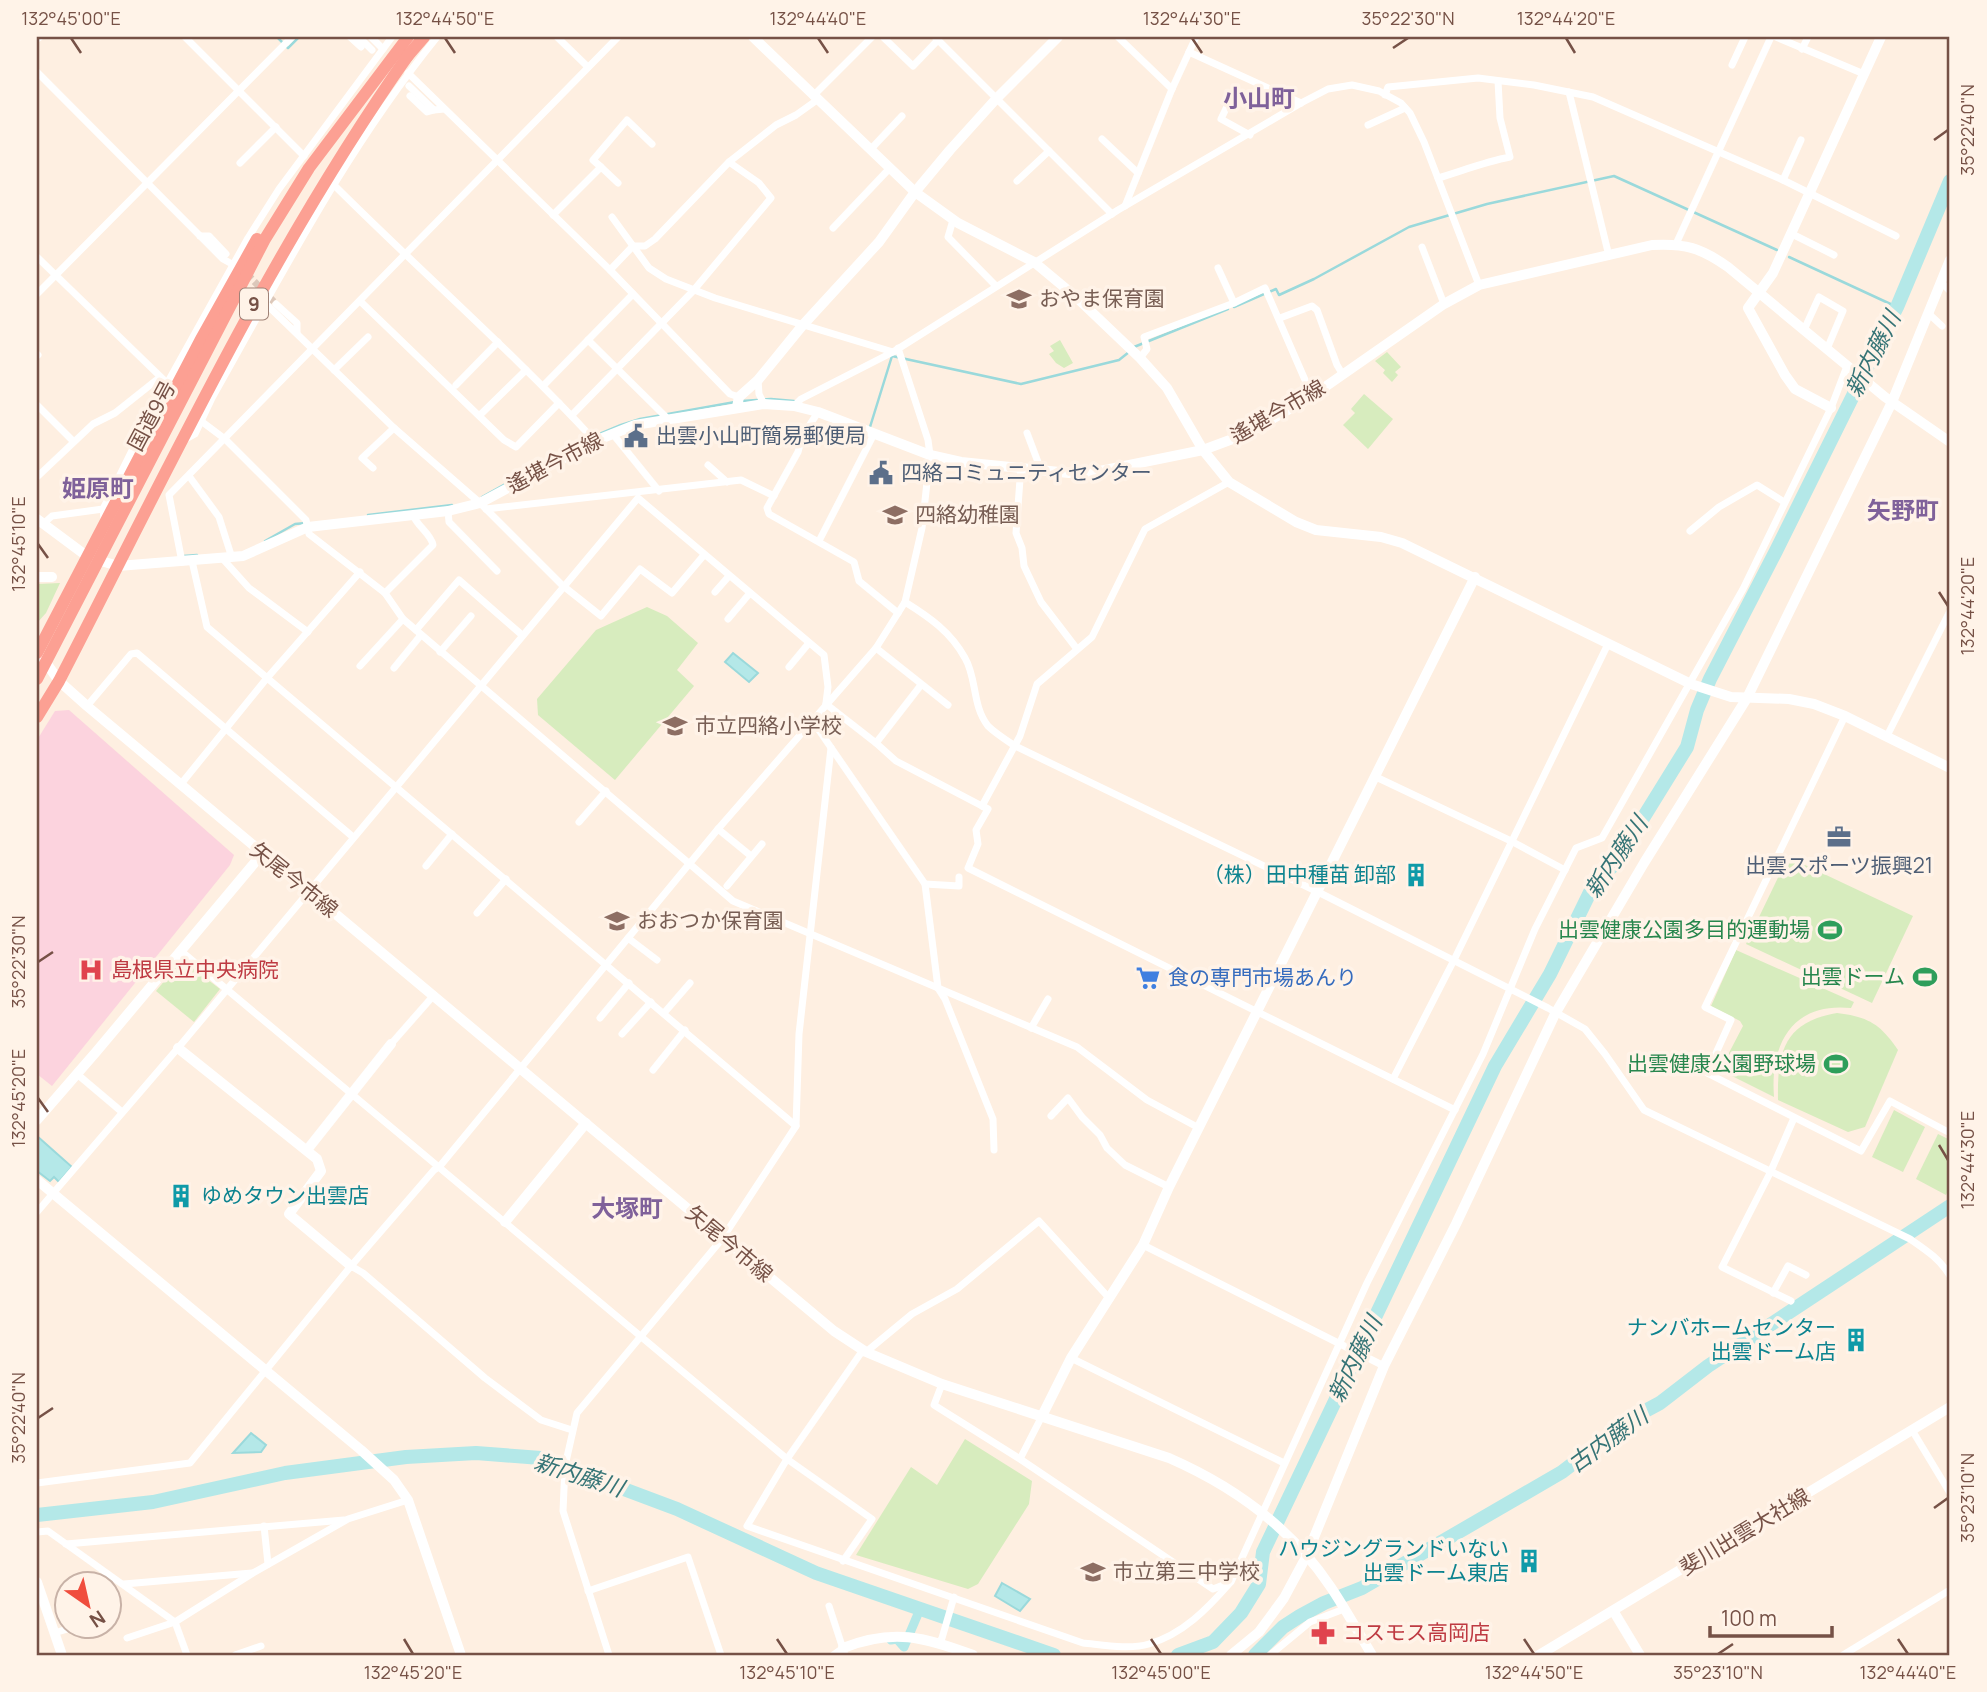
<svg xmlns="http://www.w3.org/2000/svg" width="1987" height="1692" font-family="Manrope,'Noto Sans JP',sans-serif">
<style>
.medical{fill:#fcd3de}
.green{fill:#d7ecbe}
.water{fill:#b4e8e8;stroke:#9ad9db;stroke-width:2}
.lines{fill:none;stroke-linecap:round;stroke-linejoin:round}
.stream{stroke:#9ad9db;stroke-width:2.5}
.canal{stroke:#b4e8e8;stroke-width:9}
.river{stroke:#b4e8e8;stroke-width:14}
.street-tunnel{stroke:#dcc8ba;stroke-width:7;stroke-dasharray:7 3.5;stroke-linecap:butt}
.street{stroke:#fff;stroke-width:7}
.secondary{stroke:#fff;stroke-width:10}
.highway{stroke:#fca093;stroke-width:12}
.ticks{fill:none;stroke:#765146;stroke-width:2.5}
.labels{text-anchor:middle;stroke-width:7;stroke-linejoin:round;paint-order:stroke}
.shield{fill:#fff3e8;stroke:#9f8277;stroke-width:2}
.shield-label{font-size:19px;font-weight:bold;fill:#765146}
.education-label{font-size:21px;fill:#785e54;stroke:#fff3e8;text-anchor:start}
.street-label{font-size:21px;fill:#765146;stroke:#fff3e8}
.service-label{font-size:21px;fill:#4e5e75;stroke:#fff3e8;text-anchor:start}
.culture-label{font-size:21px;fill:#0d838f;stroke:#fff3e8;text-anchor:end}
.leisure-label{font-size:21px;fill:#27864d;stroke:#fff3e8;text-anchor:end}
.health-label{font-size:21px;fill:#be3a42;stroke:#fff3e8;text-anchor:start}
.shop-label{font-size:21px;fill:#366cbe;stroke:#fff3e8;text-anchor:start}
.water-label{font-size:23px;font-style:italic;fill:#367476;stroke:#fff3e8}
.quarter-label{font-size:24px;font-weight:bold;fill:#7f619a;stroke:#fff3e8}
.neatline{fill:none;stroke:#765146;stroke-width:2.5}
.ticks-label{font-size:18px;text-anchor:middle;fill:#765146}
</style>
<rect width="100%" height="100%" fill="#feefe1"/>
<path class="medical" d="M69,710L234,855L230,865L52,1086L37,1074V740L55,711Z"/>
<g class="green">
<path d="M1060,340L1073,363L1064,368L1056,363L1049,354L1054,351L1050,346Z"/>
<path d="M1387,352L1401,367L1395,372L1398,375L1392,382L1383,373L1385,370L1375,361Z"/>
<path d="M1364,394L1393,419L1368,449L1343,425L1355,413L1351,409Z"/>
<path d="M60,583L46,613L37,623V584Z"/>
<path d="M647,607L667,616L698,643L677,670L694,686L615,780L538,715L537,699L596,630Z"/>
<path d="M1788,857L1913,916L1872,1003L1746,944Z"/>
<path d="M1736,950L1854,1002L1851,1008C1792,1002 1770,1044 1774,1097L1720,1070L1743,1026L1740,1021L1711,1006Z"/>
<path d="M182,960L220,989L194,1022L156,991Z"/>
<path d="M1837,1013C1869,1017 1880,1024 1898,1050L1865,1127L1848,1132L1778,1100C1777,1052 1784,1022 1837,1013Z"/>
<path d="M1894,1110L1925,1127L1903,1172L1872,1157Z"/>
<path d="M1938,1134L1950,1140V1186L1946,1195L1916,1179Z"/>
<path d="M965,1439L1032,1481L1029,1504L978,1584L968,1589L856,1555L911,1467L937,1485Z"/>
</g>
<g class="water">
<path d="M733,653L758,673L749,682L725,662Z"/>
<path d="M37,1136L72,1167L59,1182L54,1177L50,1181L37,1171Z"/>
<path d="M251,1433L266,1445L261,1452L233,1453Z"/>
<path d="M1002,1583L1030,1599L1020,1611L995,1596Z"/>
</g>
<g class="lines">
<g class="stream">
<path d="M277,37L288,48L299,37"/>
<path d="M1789,257L1897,307"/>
<path d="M1234,307L1276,289L1279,295L1314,279L1409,227L1487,204L1614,176L1777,250"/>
<path d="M1134,347L1228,309"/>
<path d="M742,401L771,399L794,401"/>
<path d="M870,427L892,356L1021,384L1119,360L1129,352"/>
<path d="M482,497L585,440L621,425L640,419L735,402"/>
<path d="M368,515L452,505"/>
<path d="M265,541L295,524L306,523"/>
<path d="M183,556L197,555"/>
</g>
<path class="canal" d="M891,1640L897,1639L904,1647L920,1609"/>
<g class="river">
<path d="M37,1515L153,1502L285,1473L406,1457L476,1453L541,1458L677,1509L816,1573L1054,1655"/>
<path d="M1178,1655L1213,1642L1241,1613L1259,1584L1263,1552L1495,1066L1550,974L1596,880L1614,865L1687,747L1697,710L1710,679L1776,551L1897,307L1950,181"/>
<path d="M1255,1655L1283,1627L1300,1616L1324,1603L1362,1588L1562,1472L1632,1418L1660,1403L1708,1366L1950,1206"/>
</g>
<path class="street-tunnel" d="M247,274L276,304"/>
<g class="street">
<path d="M185,37L304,156"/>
<path d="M350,37L361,47"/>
<path d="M359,37L372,50"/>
<path d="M371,37L383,49"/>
<path d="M557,37L588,67"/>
<path d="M883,37L913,66L938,40"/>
<path d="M935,37L1112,214"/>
<path d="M1118,37L1172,89"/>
<path d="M1776,37L1864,74"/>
<path d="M37,39L40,37"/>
<path d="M1802,49L1808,37"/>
<path d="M1189,52L1301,103"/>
<path d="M1732,65L1745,37"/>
<path d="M37,72L223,259L232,264"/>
<path d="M408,73L610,270L730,394L739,397"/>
<path d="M409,86L434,110L444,109"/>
<path d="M1569,92L1609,256"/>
<path d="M1233,94L1221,119L1250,135"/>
<path d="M1385,95L1388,87L1478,78L1534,85L1593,97L1783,180L1896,236"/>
<path d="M410,96L427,112L434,110"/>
<path d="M813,96L872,37"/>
<path d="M1368,125L1405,108"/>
<path d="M1102,139L1138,173"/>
<path d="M870,150L902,116"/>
<path d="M240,163L276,127"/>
<path d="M601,167L593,160L627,120L652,144"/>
<path d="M1438,178C1462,171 1484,162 1510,157L1500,118L1498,81"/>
<path d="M1783,180L1801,140"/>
<path d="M1017,181L1049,151"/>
<path d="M333,184C419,270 512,351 595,441"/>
<path d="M1125,206L1172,89L1196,37"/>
<path d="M553,215L601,167L618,183"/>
<path d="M612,217L649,268L666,279L715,298L893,352"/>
<path d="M953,220L948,237L996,286"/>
<path d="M833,228L889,169"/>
<path d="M1792,234L1834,255"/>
<path d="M200,236H209L226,254"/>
<path d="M1676,244L1771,37"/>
<path d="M1422,247L1444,304"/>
<path d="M37,257L167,383"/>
<path d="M1218,268L1234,303"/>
<path d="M610,270L633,246H645L655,239L729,162L776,125L796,115L817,100"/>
<path d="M1941,282L1950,291"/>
<path d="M37,294L292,37"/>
<path d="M360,301L504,440L516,447L559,403"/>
<path d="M265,303L394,428L480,503L562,585L601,616L640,569L672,593L704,555"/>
<path d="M276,304L297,323V333"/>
<path d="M1928,313L1942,326"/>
<path d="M1280,318L1312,306L1317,310L1337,365L1343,375"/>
<path d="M1804,330L1819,297L1843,311L1827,349"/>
<path d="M588,340L668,419"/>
<path d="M37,354L38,355"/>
<path d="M1140,358L1147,349L1144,337L1234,303L1265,288L1312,396"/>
<path d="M334,370L368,337"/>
<path d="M758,380L759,394L764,404"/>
<path d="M456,385L498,342"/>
<path d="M543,386L633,294"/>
<path d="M37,405L73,441"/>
<path d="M794,406L801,399L893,352L1118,210L1301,103L1328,89L1352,85L1379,91L1401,103L1410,113L1424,142L1479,285"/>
<path d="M818,412L802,437L798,452L767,508L769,514L854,562L859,581L898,613"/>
<path d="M480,415L526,370"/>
<path d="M572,415L693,291L771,198L759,183L729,162"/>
<path d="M201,421L225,439L306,520L309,534L385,593L403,619L733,901L1077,1047L1147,1100L1199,1128"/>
<path d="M612,433L659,491"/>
<path d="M1027,433L1041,470"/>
<path d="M184,440L195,434L212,398C282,274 347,148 437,37"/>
<path d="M708,465L727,482"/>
<path d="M1021,466L1016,533L1022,548L1024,566L1041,602L1077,649"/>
<path d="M373,468L362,458L394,428"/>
<path d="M189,476L219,517L232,558"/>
<path d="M37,477L93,424L115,413L159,378"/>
<path d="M486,509L741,480L774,496"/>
<path d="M448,511L449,522L497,571"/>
<path d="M104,519L103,509L150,414L248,238L279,189L392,37"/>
<path d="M43,524L52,516L103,509"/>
<path d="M1690,531L1719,507L1757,485L1784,502"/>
<path d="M819,541L874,434"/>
<path d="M222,558L249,588L308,632"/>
<path d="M192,561L207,627L796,1126"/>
<path d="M182,562L169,495L618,37"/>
<path d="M715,592L729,576"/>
<path d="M385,593L433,545C431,534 417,526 413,515"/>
<path d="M905,602C929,617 951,632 965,658C977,678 972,706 988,726C995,733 1006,740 1015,746L1318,892L1548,1008L1585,1029L1605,1054L1644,1110L1910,1239C1926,1250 1940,1259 1950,1276"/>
<path d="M728,619L750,593"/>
<path d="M416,630L459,580L522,635"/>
<path d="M876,648L948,705"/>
<path d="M440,652L471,616"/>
<path d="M360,666L403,619"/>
<path d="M789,667L809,643"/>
<path d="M394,668L421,635"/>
<path d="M826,704L876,743L921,685"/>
<path d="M87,706L131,654L137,653L353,837"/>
<path d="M1845,716L1705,1007L1731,1020L1707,1073L1861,1151L1890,1101L1950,1133"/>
<path d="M812,720L925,884L938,988L945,999L993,1119L994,1150"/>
<path d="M1887,736L1950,611"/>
<path d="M876,743L896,761L982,806L1020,736L1037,684L1092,637L1145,529L1229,482"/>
<path d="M1376,777L1511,841L1565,870"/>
<path d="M181,784L267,678L360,572"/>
<path d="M982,806L988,809L976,830L978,844L968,868L1455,1110"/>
<path d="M579,822L606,791"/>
<path d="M718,829L751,856"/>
<path d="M426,866L452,834"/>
<path d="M925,884L959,886V877"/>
<path d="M727,886L762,844"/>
<path d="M477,913L506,879"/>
<path d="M628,938L657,960"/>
<path d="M181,951L787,1459L747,1526L1083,1643C1103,1645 1129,1650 1149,1644C1183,1634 1207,1609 1229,1584"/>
<path d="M664,1013L690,983"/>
<path d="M600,1018L629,983"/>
<path d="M1031,1028L1048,999"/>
<path d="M622,1034L651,1002"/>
<path d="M391,1044L434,995"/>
<path d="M653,1070L685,1030"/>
<path d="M77,1074L122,1112"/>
<path d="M1393,1079L1454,960L1608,644"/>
<path d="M1051,1116L1068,1098L1082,1117L1100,1135L1107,1148L1125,1165L1169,1187"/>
<path d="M37,1212L178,1048L638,498L824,655L828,687L826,703"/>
<path d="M1143,1245L1384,1366"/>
<path d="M351,1266L363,1273L485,1378L541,1420L572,1430"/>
<path d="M1773,1293L1788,1266L1806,1275"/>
<path d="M1791,1301L1722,1267L1770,1173L1794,1118"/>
<path d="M866,1352L912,1314L957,1289L1039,1221L1110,1299"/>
<path d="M1071,1358L1284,1463"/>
<path d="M942,1384L934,1405L1020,1459L1213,1589L1231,1582L1367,1283L1483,1054L1535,929L1576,848L1602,838L1743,589L1831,408L1847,366"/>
<path d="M1912,1430L1950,1493"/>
<path d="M1020,1459L1042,1416"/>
<path d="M37,1483L190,1463L351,1266L434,1170L440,1166L718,829L876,648L905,602L922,528L930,455L928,440L898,348"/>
<path d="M264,1526L268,1564"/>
<path d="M37,1532L48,1531L175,1622L187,1655"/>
<path d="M66,1544L344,1520"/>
<path d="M843,1561L872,1519L787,1459L863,1350"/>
<path d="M124,1584L252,1573"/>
<path d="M588,1591L688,1557L721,1655"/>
<path d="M829,1606L845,1655"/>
<path d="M54,1633L78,1626"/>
<path d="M127,1638L175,1622L253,1573L348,1519L408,1500"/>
<path d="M939,1643L942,1638L954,1597"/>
<path d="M235,1655L261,1646"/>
<path d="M609,1655L563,1511L565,1466L577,1413L722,1239L796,1126L799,1034L831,748"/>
<path d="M833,1655L843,1648"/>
<path d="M1270,1655L1310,1622L1344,1609"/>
<path d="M1843,1655L1950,1590"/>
</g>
<g class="secondary">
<path d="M753,37L915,192L958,223L1034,262L1076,297L1140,358L1167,388L1203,450L1229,482L1296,522L1316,530L1381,537L1402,543L1691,684L1731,697L1789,699L1814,704L1845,716L1950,768"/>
<path d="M737,407L739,397L758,380L802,326L879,242L915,192L950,150L996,99L1058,37"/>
<path d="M1831,408L1795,389L1785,375L1748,308L1773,273L1881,37"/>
<path d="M37,519L88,557L118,566L243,556L308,527L448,511L480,503L595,441L635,425L764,404L794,406L818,412L930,455L961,462L1069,473L1095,472L1203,450L1246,434L1312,396L1444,304L1479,285L1652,245C1685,243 1701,248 1728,267L1885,397L1950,442"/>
<path d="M37,577H52"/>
<path d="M42,657L59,681L87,706L834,1331L866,1352L942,1384L1169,1458C1233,1486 1291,1528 1330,1586C1345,1608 1358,1632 1372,1655"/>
<path d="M178,1048L317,1159L321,1171L289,1214L351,1266"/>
<path d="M37,1120L96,1052L262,854"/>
<path d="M307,1150L391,1044"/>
<path d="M37,1180L361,1450L394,1480L408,1500L461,1655"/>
<path d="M505,1222L586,1123"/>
<path d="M1042,1416L1071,1358L1143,1245L1169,1187L1475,577"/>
<path d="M37,1582L62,1655"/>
<path d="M1614,1612L1640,1655"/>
<path d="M843,1648C893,1628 924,1637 973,1655"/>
<path d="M1231,1655L1259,1632L1284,1598L1306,1557L1384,1366L1456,1224L1555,1014L1644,863L1747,698L1892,402L1950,260"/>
<path d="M1539,1655L1950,1407"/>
</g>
<g class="highway">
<path d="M405,59L424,37"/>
<path d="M37,653L200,341L257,239"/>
<path d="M37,679L265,239L309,168L408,37"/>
<path d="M37,717L59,681C169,468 271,250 409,54"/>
</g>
</g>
<path class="ticks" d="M71,38L81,53M445,38L455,53M818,38L828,53M1192,38L1202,53M1566,38L1575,53M1393,48L1408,38M1934,140L1948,130M38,544L48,558M1939,592L1948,606M38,962L53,952M38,1098L48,1112M1939,1145L1948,1160M38,1418L53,1408M1934,1508L1948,1498M404,1639L413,1654M777,1639L787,1654M1151,1639L1161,1654M1524,1639L1534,1654M1898,1639L1908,1654M1718,1654L1733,1644"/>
<defs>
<g id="school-bare" transform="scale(1.89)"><path d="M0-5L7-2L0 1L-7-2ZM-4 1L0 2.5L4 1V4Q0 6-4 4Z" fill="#8d6e63" stroke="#fff3e8" stroke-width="2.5" paint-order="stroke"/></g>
<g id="civic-bare" transform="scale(1.89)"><path d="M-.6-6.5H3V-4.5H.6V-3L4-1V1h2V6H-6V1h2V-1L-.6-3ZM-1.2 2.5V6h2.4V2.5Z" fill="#5c6f8a" stroke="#fff3e8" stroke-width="2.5" paint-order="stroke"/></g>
<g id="office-bare" transform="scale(1.89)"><path d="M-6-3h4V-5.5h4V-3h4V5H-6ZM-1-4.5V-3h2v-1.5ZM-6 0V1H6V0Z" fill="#5c6f8a" stroke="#fff3e8" stroke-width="2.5" paint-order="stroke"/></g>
<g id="building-bare" transform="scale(1.89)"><path d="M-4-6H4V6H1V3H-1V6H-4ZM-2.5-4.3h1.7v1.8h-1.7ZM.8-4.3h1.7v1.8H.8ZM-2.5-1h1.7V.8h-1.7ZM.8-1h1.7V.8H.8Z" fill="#0f9aa8" stroke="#fff3e8" stroke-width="2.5" paint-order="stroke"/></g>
<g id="stadium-bare" transform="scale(1.89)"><path d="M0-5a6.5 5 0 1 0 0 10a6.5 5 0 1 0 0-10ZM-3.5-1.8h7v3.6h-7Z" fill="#2e9e5b" stroke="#fff3e8" stroke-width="2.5" paint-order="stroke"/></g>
<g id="hospital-bare" transform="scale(1.89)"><path d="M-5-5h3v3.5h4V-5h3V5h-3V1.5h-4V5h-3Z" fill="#e0444e" stroke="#fff3e8" stroke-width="2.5" paint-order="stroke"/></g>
<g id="supermarket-bare" transform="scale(1.89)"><path d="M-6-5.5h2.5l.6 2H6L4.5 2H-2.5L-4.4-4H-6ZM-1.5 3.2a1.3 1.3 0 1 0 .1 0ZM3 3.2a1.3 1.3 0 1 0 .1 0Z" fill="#3f7fe0" stroke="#fff3e8" stroke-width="2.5" paint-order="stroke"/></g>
<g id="pharmacy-bare" transform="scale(1.89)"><path d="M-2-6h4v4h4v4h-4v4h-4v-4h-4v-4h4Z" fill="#e0444e" stroke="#fff3e8" stroke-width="2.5" paint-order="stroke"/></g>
</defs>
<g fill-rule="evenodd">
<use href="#school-bare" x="1019" y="299"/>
<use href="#civic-bare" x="636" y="436"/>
<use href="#civic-bare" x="881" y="473"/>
<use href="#school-bare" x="895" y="515"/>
<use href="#school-bare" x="675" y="726"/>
<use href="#office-bare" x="1839" y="837"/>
<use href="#building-bare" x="1416" y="875"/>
<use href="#school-bare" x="617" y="921"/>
<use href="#stadium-bare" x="1830" y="930"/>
<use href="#hospital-bare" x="91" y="970"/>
<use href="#stadium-bare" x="1925" y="977"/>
<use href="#supermarket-bare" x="1148" y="978"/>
<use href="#stadium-bare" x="1836" y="1064"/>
<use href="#building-bare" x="181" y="1196"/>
<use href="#building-bare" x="1856" y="1340"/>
<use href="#building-bare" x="1529" y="1561"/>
<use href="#school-bare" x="1093" y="1572"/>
<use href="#pharmacy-bare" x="1323" y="1633"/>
</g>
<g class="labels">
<rect class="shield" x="240" y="288.5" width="28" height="31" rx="5"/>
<g class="shield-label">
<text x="254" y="311">9</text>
</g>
<g class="education-label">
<text x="1039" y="306">おやま保育園</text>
<text x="915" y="522">四絡幼稚園</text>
<text x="695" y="733">市立四絡小学校</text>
<text x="637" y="928">おおつか保育園</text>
<text x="1113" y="1579">市立第三中学校</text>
</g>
<g class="street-label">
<text transform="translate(1278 412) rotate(-30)" y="7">遙堪今市線</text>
<text transform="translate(152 416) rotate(-62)" y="7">国道9号</text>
<text transform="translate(555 463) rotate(-28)" y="7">遙堪今市線</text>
<text transform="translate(294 880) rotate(39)" y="7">矢尾今市線</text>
<text transform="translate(729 1244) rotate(40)" y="7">矢尾今市線</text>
<text transform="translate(1745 1532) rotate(-31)" y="7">斐川出雲大社線</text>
</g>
<g class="service-label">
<text x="656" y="443">出雲小山町簡易郵便局</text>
<text x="901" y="480">四絡コミュニティセンター</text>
<text x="1839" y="873" text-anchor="middle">出雲スポーツ振興21</text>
</g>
<g class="culture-label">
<text x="1396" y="882">（株）田中種苗 卸部</text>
<text x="201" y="1203" text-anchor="start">ゆめタウン出雲店</text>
<text x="1836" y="1335">ナンバホームセンター<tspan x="1836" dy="24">出雲ドーム店</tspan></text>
<text x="1509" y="1556">ハウジングランドいない<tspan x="1509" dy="24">出雲ドーム東店</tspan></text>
</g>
<g class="leisure-label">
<text x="1810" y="937">出雲健康公園多目的運動場</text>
<text x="1905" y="984">出雲ドーム</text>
<text x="1816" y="1071">出雲健康公園野球場</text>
</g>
<g class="health-label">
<text x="111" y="977">島根県立中央病院</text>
<text x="1343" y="1640">コスモス高岡店</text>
</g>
<g class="shop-label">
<text x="1168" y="985">食の専門市場あんり</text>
</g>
<g class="water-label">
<text transform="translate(1873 354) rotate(-63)" y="8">新内藤川</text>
<text transform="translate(1616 857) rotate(-56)" y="8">新内藤川</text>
<text transform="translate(1355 1359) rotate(-64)" y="8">新内藤川</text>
<text transform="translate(1608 1440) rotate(-36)" y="8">古内藤川</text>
<text transform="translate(579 1475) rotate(18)" y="8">新内藤川</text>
</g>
<g class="quarter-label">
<text x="1259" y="107">小山町</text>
<text x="98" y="497">姫原町</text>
<text x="1903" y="519">矢野町</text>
<text x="627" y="1217">大塚町</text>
</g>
</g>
<rect width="1987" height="1692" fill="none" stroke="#fff3e8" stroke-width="77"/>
<g transform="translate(88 1605) rotate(146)"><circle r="33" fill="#fff3e8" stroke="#c8b2a7" stroke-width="2"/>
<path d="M0-5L12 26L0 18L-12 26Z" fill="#f04d3d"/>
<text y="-10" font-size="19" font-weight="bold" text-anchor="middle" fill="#765146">N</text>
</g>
<path d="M1710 1626v10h122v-10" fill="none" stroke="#765146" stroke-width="3.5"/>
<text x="1721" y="1626" font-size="21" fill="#765146" stroke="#fff3e8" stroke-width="5" paint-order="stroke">100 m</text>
<rect x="38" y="38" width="1910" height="1616" class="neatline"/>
<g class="ticks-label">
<text x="71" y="25">132°45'00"E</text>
<text x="445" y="25">132°44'50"E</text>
<text x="818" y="25">132°44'40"E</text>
<text x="1192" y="25">132°44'30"E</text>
<text x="1408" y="25">35°22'30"N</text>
<text x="1566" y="25">132°44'20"E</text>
<text transform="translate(1968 130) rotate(-90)" y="6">35°22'40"N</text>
<text transform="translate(19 544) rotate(-90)" y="6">132°45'10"E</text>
<text transform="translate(1968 606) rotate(-90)" y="6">132°44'20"E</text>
<text transform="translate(19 962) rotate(-90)" y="6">35°22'30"N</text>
<text transform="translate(19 1098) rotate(-90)" y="6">132°45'20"E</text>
<text transform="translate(1968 1160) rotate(-90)" y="6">132°44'30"E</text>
<text transform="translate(19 1418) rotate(-90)" y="6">35°22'40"N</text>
<text transform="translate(1968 1498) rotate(-90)" y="6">35°23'10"N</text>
<text x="413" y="1679">132°45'20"E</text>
<text x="787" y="1679">132°45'10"E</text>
<text x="1161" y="1679">132°45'00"E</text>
<text x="1534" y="1679">132°44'50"E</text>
<text x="1718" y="1679">35°23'10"N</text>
<text x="1908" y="1679">132°44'40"E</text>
</g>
</svg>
